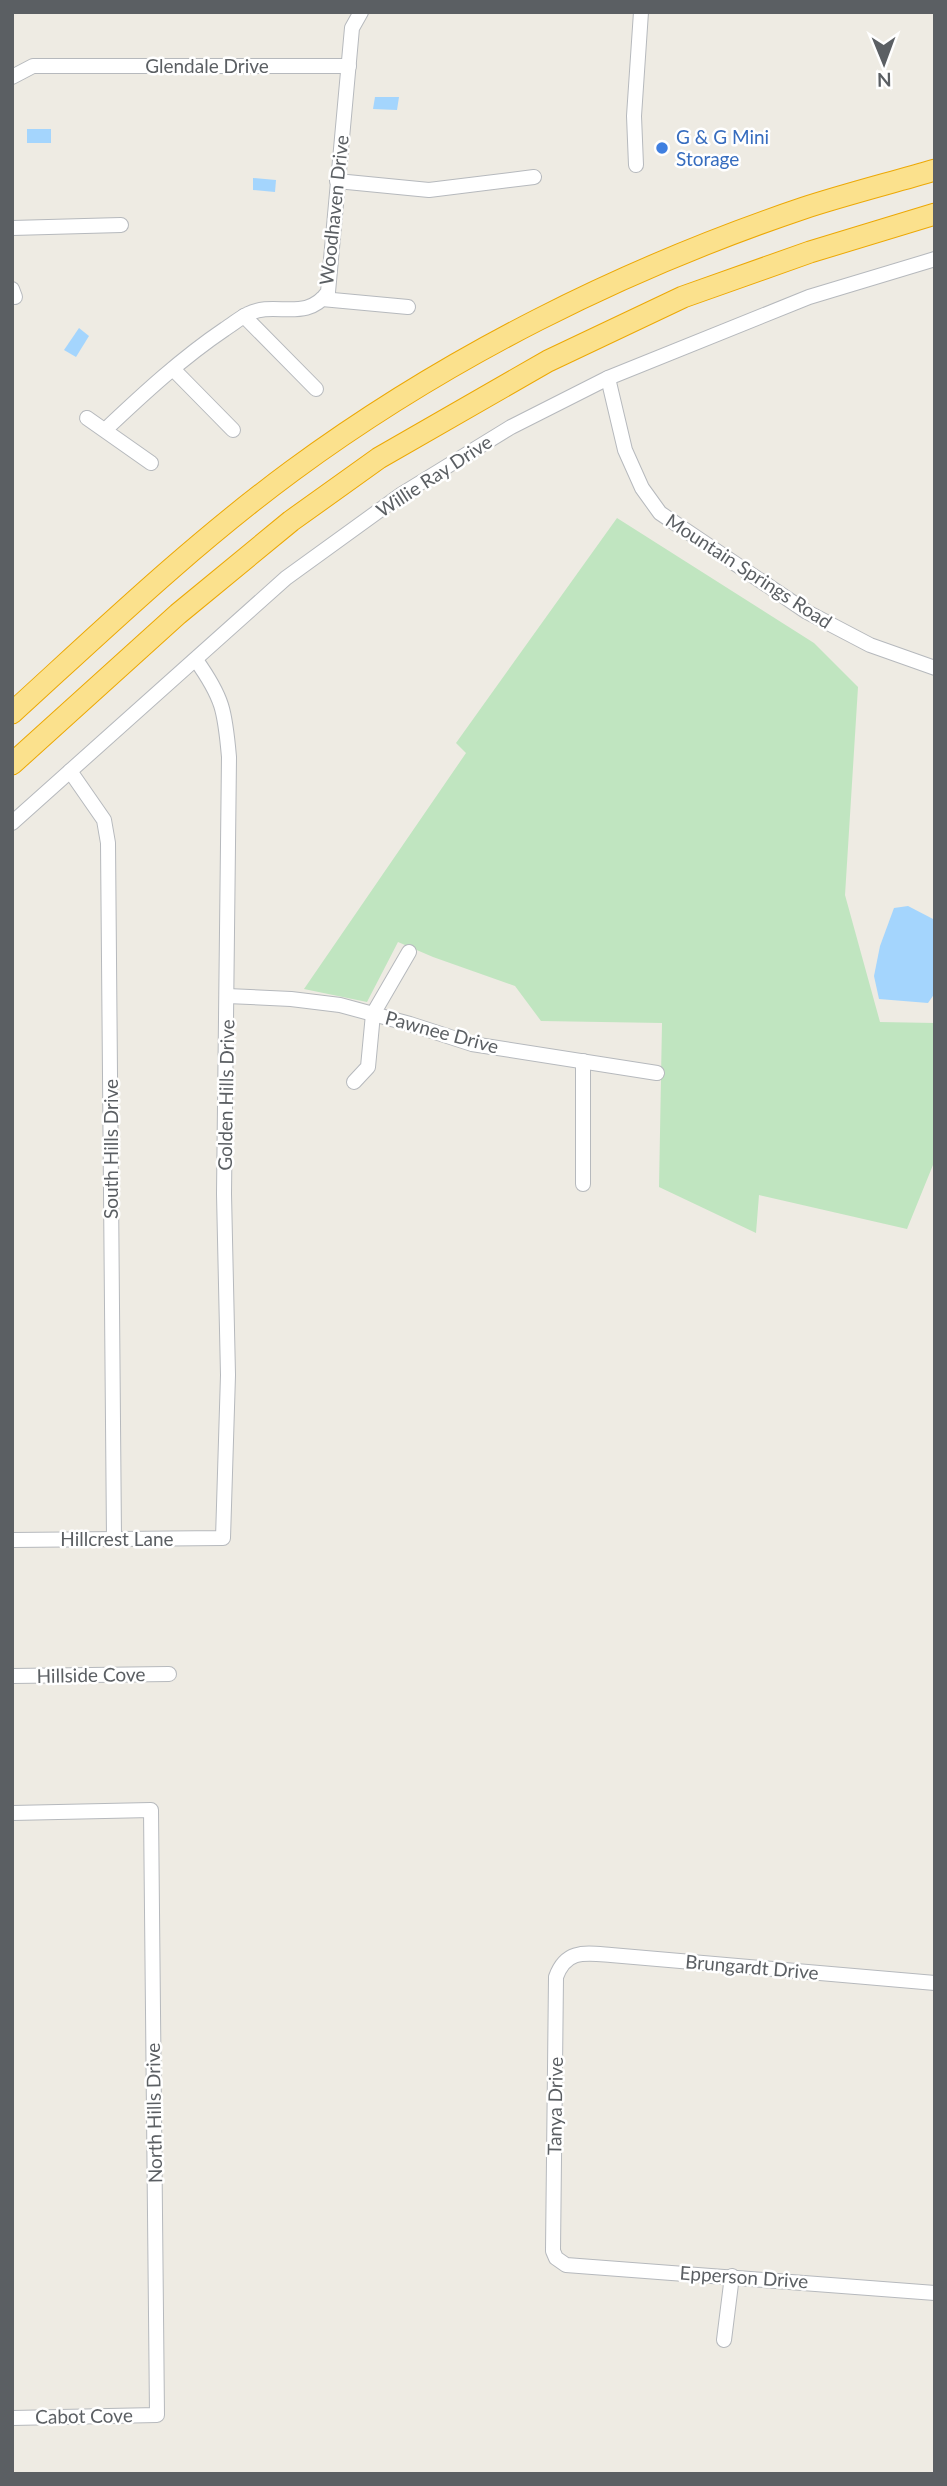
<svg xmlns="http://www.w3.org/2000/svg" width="947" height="2486" font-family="Lato,sans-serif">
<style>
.green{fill:#c0e5c0}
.water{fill:#a4d5fd}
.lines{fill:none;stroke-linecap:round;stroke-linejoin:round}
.minor-casing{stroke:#b6b9bd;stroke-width:16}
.highway-casing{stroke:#eca805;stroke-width:23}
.minor{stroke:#fff;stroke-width:14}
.highway{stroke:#fbe18d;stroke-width:21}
.shop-dot{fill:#3f7fe0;stroke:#fff;stroke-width:2.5}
.labels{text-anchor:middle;stroke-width:5;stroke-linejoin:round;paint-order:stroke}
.street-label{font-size:19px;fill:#5b5f63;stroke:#fff}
.shop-label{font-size:19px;fill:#366cbe;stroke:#fff;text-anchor:start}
</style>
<rect width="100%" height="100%" fill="#eeebe3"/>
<path class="green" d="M617,518L814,643L858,687L845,895L880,1022L935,1023V1160L907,1229L759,1195L756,1233L659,1187L662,1023L541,1021L515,986L433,957L398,942L367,1002L304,989L466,753L456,743Z"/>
<g class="water">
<path d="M375,97H399L397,110L373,109Z"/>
<rect x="27" y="129" width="24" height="14"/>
<path d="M253,178L276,180L275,192L253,190Z"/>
<path d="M79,328L89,336L76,357L64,350Z"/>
<path d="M908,906L935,920V993L928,1003L879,999L874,976L880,946L894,908Z"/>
</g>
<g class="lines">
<g class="minor-casing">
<g id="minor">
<path d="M12,77L33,66H349"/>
<path d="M636,165L634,116L641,12"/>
<path d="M337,181L429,190L534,177"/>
<path d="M12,228L121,225"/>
<path d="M12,289L15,297"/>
<path d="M322,299L408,307"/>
<path d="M244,316L316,389"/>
<path d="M173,369L233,430"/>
<path d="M608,378L625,450L642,488L660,513L807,612L870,645L935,668"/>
<path d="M87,418L151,463"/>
<path d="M105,430C143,394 182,358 225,329C233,324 241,317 248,314C275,300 306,323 328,292L352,28L361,12"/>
<path d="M70,771L104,820L108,843L114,1538"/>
<path d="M12,823L286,578L402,494L511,427L608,378L809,297L935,259"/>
<path d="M227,996L291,999L340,1005L410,1024L472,1044L657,1073"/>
<path d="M583,1061V1184"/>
<path d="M354,1082L368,1067L373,1014L409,952"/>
<path d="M12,1540L223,1538L228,1375L224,1194L229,757C225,711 223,698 196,660"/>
<path d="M12,1676L169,1674"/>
<path d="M12,1813L151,1810L157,2415L12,2418"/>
<path d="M935,1983L611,1955C585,1953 566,1949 556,1977L553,2251L556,2258L566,2265L935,2293"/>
<path d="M724,2340L732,2276"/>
</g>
</g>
<g class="highway-casing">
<g id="highway">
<path d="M12,713C103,630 193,544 292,471C447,357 623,269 804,208C847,194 891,183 935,170"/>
<path d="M12,764L178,614L291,521L379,458L548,361L683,297L810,252L935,214"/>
</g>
</g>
<use href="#minor" class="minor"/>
<use href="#highway" class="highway"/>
</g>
<circle class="shop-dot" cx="662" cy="148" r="7"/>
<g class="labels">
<g class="street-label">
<text x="207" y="73">Glendale Drive</text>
<text transform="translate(334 210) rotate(-84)" y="7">Woodhaven Drive</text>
<text transform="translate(434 476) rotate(-33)" y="7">Willie Ray Drive</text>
<text transform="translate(749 571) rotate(33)" y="7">Mountain Springs Road</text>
<text transform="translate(442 1032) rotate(15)" y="7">Pawnee Drive</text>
<text transform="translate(226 1095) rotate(-89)" y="7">Golden Hills Drive</text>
<text transform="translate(111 1149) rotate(-90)" y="7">South Hills Drive</text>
<text x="117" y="1546">Hillcrest Lane</text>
<text transform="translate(91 1675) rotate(-1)" y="7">Hillside Cove</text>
<text transform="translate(752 1967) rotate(5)" y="7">Brungardt Drive</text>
<text transform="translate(555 2106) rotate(-89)" y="7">Tanya Drive</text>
<text transform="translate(154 2113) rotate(-91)" y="7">North Hills Drive</text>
<text transform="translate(744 2277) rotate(4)" y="7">Epperson Drive</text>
<text transform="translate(84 2416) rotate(-1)" y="7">Cabot Cove</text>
</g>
<g class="shop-label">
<text x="676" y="144">G &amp; G Mini<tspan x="676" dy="22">Storage</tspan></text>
</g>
</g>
<rect width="947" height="2486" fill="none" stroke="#5b5f63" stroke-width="28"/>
<g transform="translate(884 63) rotate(179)" stroke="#ffffff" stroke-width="5" paint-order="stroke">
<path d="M0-5L12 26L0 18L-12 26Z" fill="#5b5f63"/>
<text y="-10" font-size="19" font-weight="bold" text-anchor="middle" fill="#5b5f63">N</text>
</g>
</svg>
